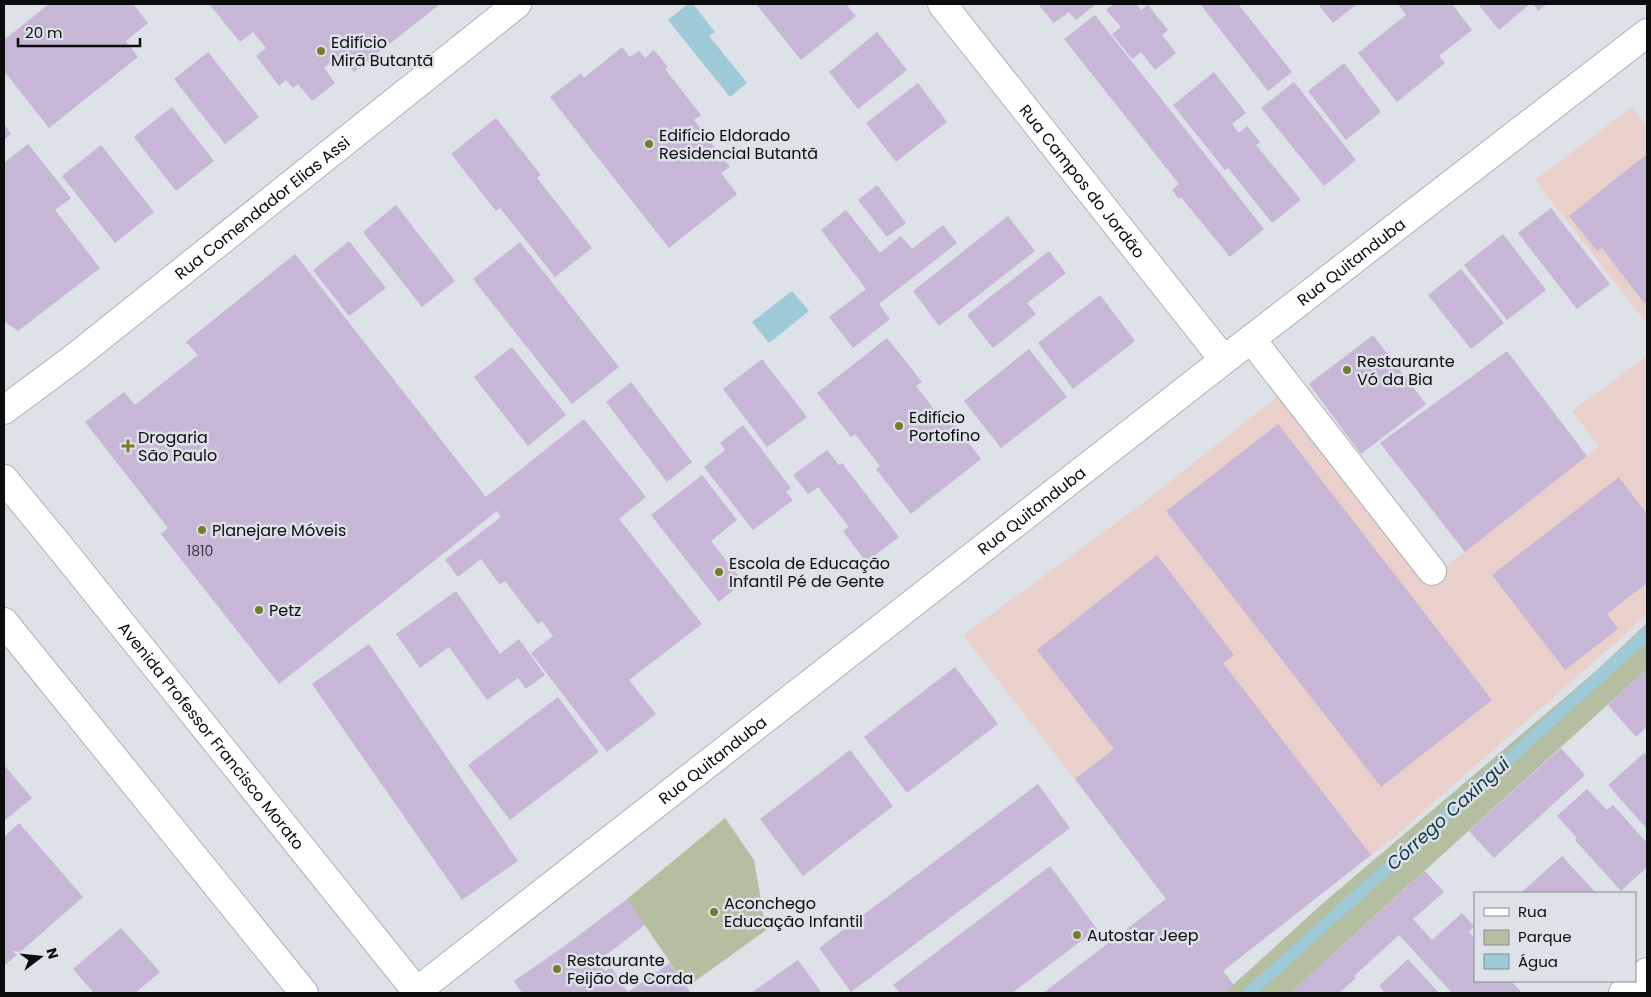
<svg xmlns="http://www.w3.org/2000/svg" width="1651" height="997" font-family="Poppins,sans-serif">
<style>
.industrial{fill:#ead0ca}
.green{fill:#b4bea1}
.water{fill:#9ec9d7}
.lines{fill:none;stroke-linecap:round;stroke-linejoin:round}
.stream{stroke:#9ec9d7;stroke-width:12}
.building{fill:#c7b6d6}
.minor-casing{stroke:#acb0b7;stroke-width:30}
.highway-casing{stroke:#acb0b7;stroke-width:30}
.minor{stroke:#fff;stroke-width:28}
.highway{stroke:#fff;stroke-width:28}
.poi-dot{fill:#747d29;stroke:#dde1e8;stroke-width:2}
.labels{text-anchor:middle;stroke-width:5;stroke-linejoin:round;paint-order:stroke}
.number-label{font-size:14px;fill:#3a3640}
.poi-label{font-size:16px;fill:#0b0c0e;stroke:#dde1e8;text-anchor:start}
.street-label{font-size:16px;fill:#0b0c0e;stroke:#dde1e8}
.water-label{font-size:18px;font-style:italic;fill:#0e3641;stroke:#dde1e8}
</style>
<rect width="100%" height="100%" fill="#dde1e8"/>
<g class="industrial">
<path d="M1632,107L1647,126V324L1535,180Z"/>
<path d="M1647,356V615L1393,838L1223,971L963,635L1138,507L1282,393L1426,582L1599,446L1572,411Z"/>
</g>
<g class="green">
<path d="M1647,623V669L1290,993H1224L1322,904L1596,671Z"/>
<path d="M725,818L754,860L766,930L687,987L627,899Z"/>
</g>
<g class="water">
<path d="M688,4H693L715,32L709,36L747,83L730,97L668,20Z"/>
<path d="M792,291L809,311L769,343L752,322Z"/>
</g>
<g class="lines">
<path class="stream" d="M1249,993L1647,634"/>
</g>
<g class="building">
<path d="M49,4H133L148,23L126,41L138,57L49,128L4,71V40Z"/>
<path d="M209,4H440L354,72L340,55L324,68L335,83L312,101L298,84L293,88L286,80L279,86L256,56L266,48L253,32L240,42Z"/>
<path d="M756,4H846L856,16L801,60Z"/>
<path d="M1038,4H1096L1076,20L1069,12L1054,23Z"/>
<path d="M1114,4H1136L1141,10L1148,5L1168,30L1162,35L1176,53L1155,70L1141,52L1132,59L1112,34L1121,27L1106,10Z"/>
<path d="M1200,4H1238L1292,72L1268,91Z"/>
<path d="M1318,4H1357L1333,23Z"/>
<path d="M1398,4H1452L1472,30L1439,56L1445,63L1397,102L1358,53L1406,15Z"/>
<path d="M1478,4H1530L1499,30Z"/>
<path d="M1533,4H1547L1538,11Z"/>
<path d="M1095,15L1264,229L1230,257L1181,197L1179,199L1172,190L1179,184L1064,39Z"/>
<path d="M877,32L907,70L858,109L829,72Z"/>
<path d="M622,47L630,57L639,51L645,58L654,50L668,67L665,69L701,115L694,120L730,167L721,173L737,194L669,248L550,97L581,73L584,78Z"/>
<path d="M208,52L259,117L225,144L174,79Z"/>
<path d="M1344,63L1381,112L1346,140L1308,91Z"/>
<path d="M1214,72L1246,113L1232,124L1239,133L1247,126L1260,142L1256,145L1301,200L1272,223L1228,168L1225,170L1173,105Z"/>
<path d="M1294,82L1356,160L1324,186L1261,108Z"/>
<path d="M918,83L947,122L896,162L866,123Z"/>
<path d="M172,107L214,161L176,191L134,137Z"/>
<path d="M496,118L541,175L537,178L592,248L555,277L500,208L496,211L451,154Z"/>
<path d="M4,124L11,134L4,140Z"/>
<path d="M28,144L71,198L55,210L100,268L18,331L4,321V163Z"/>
<path d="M101,145L154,212L115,243L62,176Z"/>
<path d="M1647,154V301L1644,303L1602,248L1597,251L1569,216Z"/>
<path d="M877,185L906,223L887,237L858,200Z"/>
<path d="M396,205L455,281L422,307L363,232Z"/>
<path d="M1551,208L1610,284L1577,309L1518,233Z"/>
<path d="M846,210L880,253L901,236L912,249L943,225L957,243L879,304L890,319L853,348L829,317L866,289L821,230Z"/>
<path d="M1008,216L1035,251L939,326L913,291Z"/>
<path d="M1503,234L1546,290L1507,320L1464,265Z"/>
<path d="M349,241L386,288L349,316L313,270Z"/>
<path d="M520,242L619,367L572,404L473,279Z"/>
<path d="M1049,251L1066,273L1027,303L1036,314L993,348L967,315Z"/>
<path d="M295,254L486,497L584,419L646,497L619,519L702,624L629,680L656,714L607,752L531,653L553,636L542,621L538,624L505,581L500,585L481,559L458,577L445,560L501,517L497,511L279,684L161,534L168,528L85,422L124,392L135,405L198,355L186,342Z"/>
<path d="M1461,269L1504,323L1471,349L1428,295Z"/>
<path d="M1100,295L1135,341L1073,389L1038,343Z"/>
<path d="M1373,335L1426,404L1361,454L1309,384Z"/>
<path d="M887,338L922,382L916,386L940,417L946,413L981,459L911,514L876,469L880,466L855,434L851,437L817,393Z"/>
<path d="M512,347L566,415L528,446L474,377Z"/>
<path d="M1029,349L1067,397L1001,448L964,401Z"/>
<path d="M1507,351L1587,456L1465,552L1380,443Z"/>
<path d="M762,359L807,417L767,447L723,389Z"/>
<path d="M631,382L692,462L667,482L606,402Z"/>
<path d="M1278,424L1492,700L1381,787L1166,511Z"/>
<path d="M743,425L791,488L786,492L793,500L753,530L704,467L725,450L720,443Z"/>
<path d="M827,450L839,465L842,463L899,537L866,562L843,531L849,527L818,487L808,494L793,475Z"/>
<path d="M702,475L737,520L711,541L743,582L719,602L651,515Z"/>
<path d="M1619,477L1647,514V583L1607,614L1618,629L1565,670L1492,575Z"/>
<path d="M1157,555L1234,655L1223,663L1371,855L1223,971L1234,985L1223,993H1043L1166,899L1075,779L1114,749L1037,650Z"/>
<path d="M456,591L500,654L519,639L545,675L526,689L518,678L487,700L449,647L420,668L396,634Z"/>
<path d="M369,644L518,861L462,900L312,684Z"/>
<path d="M955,667L998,724L907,793L864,737Z"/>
<path d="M1647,669V727L1636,737L1608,705Z"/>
<path d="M558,697L599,752L510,820L468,765Z"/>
<path d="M1561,748L1585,775L1494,858L1469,831Z"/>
<path d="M850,750L893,806L803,876L760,819Z"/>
<path d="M1644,753L1647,756V829L1608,785Z"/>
<path d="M4,765L32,798L4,821Z"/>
<path d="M1038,784L1070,828L851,992L819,948Z"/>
<path d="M1587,789L1607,810L1613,805L1647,843V867L1621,891L1575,840L1577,838L1557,816Z"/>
<path d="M19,823L83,897L4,966V837Z"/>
<path d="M1562,856L1596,893H1521L1523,891Z"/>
<path d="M1050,866L1097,929L1012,993H900L893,985Z"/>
<path d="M1425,871L1444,892L1413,919L1432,940L1462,913L1474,926L1469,932L1475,939V981H1511L1522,993H1452L1399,935L1354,976L1356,978L1339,993H1290Z"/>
<path d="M627,899L645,925L598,961L605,971L611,967L628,992L670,963L691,993H522L514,981L566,945Z"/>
<path d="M121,928L160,972L135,993H94L73,969Z"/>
<path d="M1408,959L1439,993H1385L1379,986Z"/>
<path d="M798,960L822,993H751Z"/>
</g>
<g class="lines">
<g class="minor-casing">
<g id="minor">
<path id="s1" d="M942,4L1224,360"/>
<path d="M1251,339L1432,571"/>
<path id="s2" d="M4,410L74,358L517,4"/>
<path id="s3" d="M417,991L1224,360L1647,33"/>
<path d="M1623,993L1647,972"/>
</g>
</g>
<g class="highway-casing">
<g id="highway">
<path id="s4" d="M4,479L56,542L418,993"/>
<path d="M4,622L304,993"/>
</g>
</g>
<use href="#minor" class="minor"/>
<use href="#highway" class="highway"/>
</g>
<g class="poi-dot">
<circle cx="321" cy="51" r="5"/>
<circle cx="649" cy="144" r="5"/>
<circle cx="1347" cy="370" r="5"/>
<circle cx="899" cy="426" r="5"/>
<path d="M125.5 438.5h5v5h5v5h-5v5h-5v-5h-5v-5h5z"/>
<circle cx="202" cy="530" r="5"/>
<circle cx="719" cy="572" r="5"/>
<circle cx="259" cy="610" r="5"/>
<circle cx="714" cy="912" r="5"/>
<circle cx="1077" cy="935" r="5"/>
<circle cx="557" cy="969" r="5"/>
</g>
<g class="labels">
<g class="number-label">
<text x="200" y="556">1810</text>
</g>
<g class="poi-label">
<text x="331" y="48">Edifício<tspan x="331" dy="18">Mirã Butantã</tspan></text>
<text x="659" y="141">Edifício Eldorado<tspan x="659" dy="18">Residencial Butantã</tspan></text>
<text x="1357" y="367">Restaurante<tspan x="1357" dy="18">Vó da Bia</tspan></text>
<text x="909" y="423">Edifício<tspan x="909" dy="18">Portofino</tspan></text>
<text x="138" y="443">Drogaria<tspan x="138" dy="18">São Paulo</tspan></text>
<text x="212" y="536">Planejare Móveis</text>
<text x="729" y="569">Escola de Educação<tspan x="729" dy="18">Infantil Pé de Gente</tspan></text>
<text x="269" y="616">Petz</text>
<text x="724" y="909">Aconchego<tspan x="724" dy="18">Educação Infantil</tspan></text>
<text x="1087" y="941">Autostar Jeep</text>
<text x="567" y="966">Restaurante<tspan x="567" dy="18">Feijão de Corda</tspan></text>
</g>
<g class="street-label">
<text dy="6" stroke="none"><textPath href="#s1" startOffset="226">Rua Campos do Jordão</textPath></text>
<text dy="6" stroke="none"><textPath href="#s2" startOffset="328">Rua Comendador Elias Assi</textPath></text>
<text dy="6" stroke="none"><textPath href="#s3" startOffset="1185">Rua Quitanduba</textPath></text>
<text dy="6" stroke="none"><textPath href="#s3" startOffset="780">Rua Quitanduba</textPath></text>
<text dy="6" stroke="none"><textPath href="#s4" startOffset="330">Avenida Professor Francisco Morato</textPath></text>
<text dy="6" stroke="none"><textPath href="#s3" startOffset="375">Rua Quitanduba</textPath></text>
</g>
<g class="water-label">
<text transform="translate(1448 814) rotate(-42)" y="6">Córrego Caxingui</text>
</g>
</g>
<rect width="1651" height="997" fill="none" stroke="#0b0c0e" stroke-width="10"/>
<rect x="1474" y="892" width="162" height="90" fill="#dde1e8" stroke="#898c91"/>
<rect x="1484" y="908" width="25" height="8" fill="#ffffff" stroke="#898c91"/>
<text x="1518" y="917" font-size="15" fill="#0b0c0e">Rua</text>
<rect x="1484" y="930" width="25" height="15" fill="#b4bea1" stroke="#898c91"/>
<text x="1518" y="942" font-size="15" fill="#0b0c0e">Parque</text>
<rect x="1484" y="954" width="25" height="15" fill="#9ec9d7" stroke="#898c91"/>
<text x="1518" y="967" font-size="15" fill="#0b0c0e">Água</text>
<g transform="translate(40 957) rotate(74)" stroke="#dde1e8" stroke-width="4" paint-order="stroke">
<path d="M0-4L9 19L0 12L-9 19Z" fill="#0b0c0e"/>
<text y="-8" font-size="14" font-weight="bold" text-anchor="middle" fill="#0b0c0e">N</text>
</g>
<path d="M18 38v8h122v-8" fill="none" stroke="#0b0c0e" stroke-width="2.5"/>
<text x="25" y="38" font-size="15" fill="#0b0c0e" stroke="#dde1e8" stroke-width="4" paint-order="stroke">20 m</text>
</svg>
